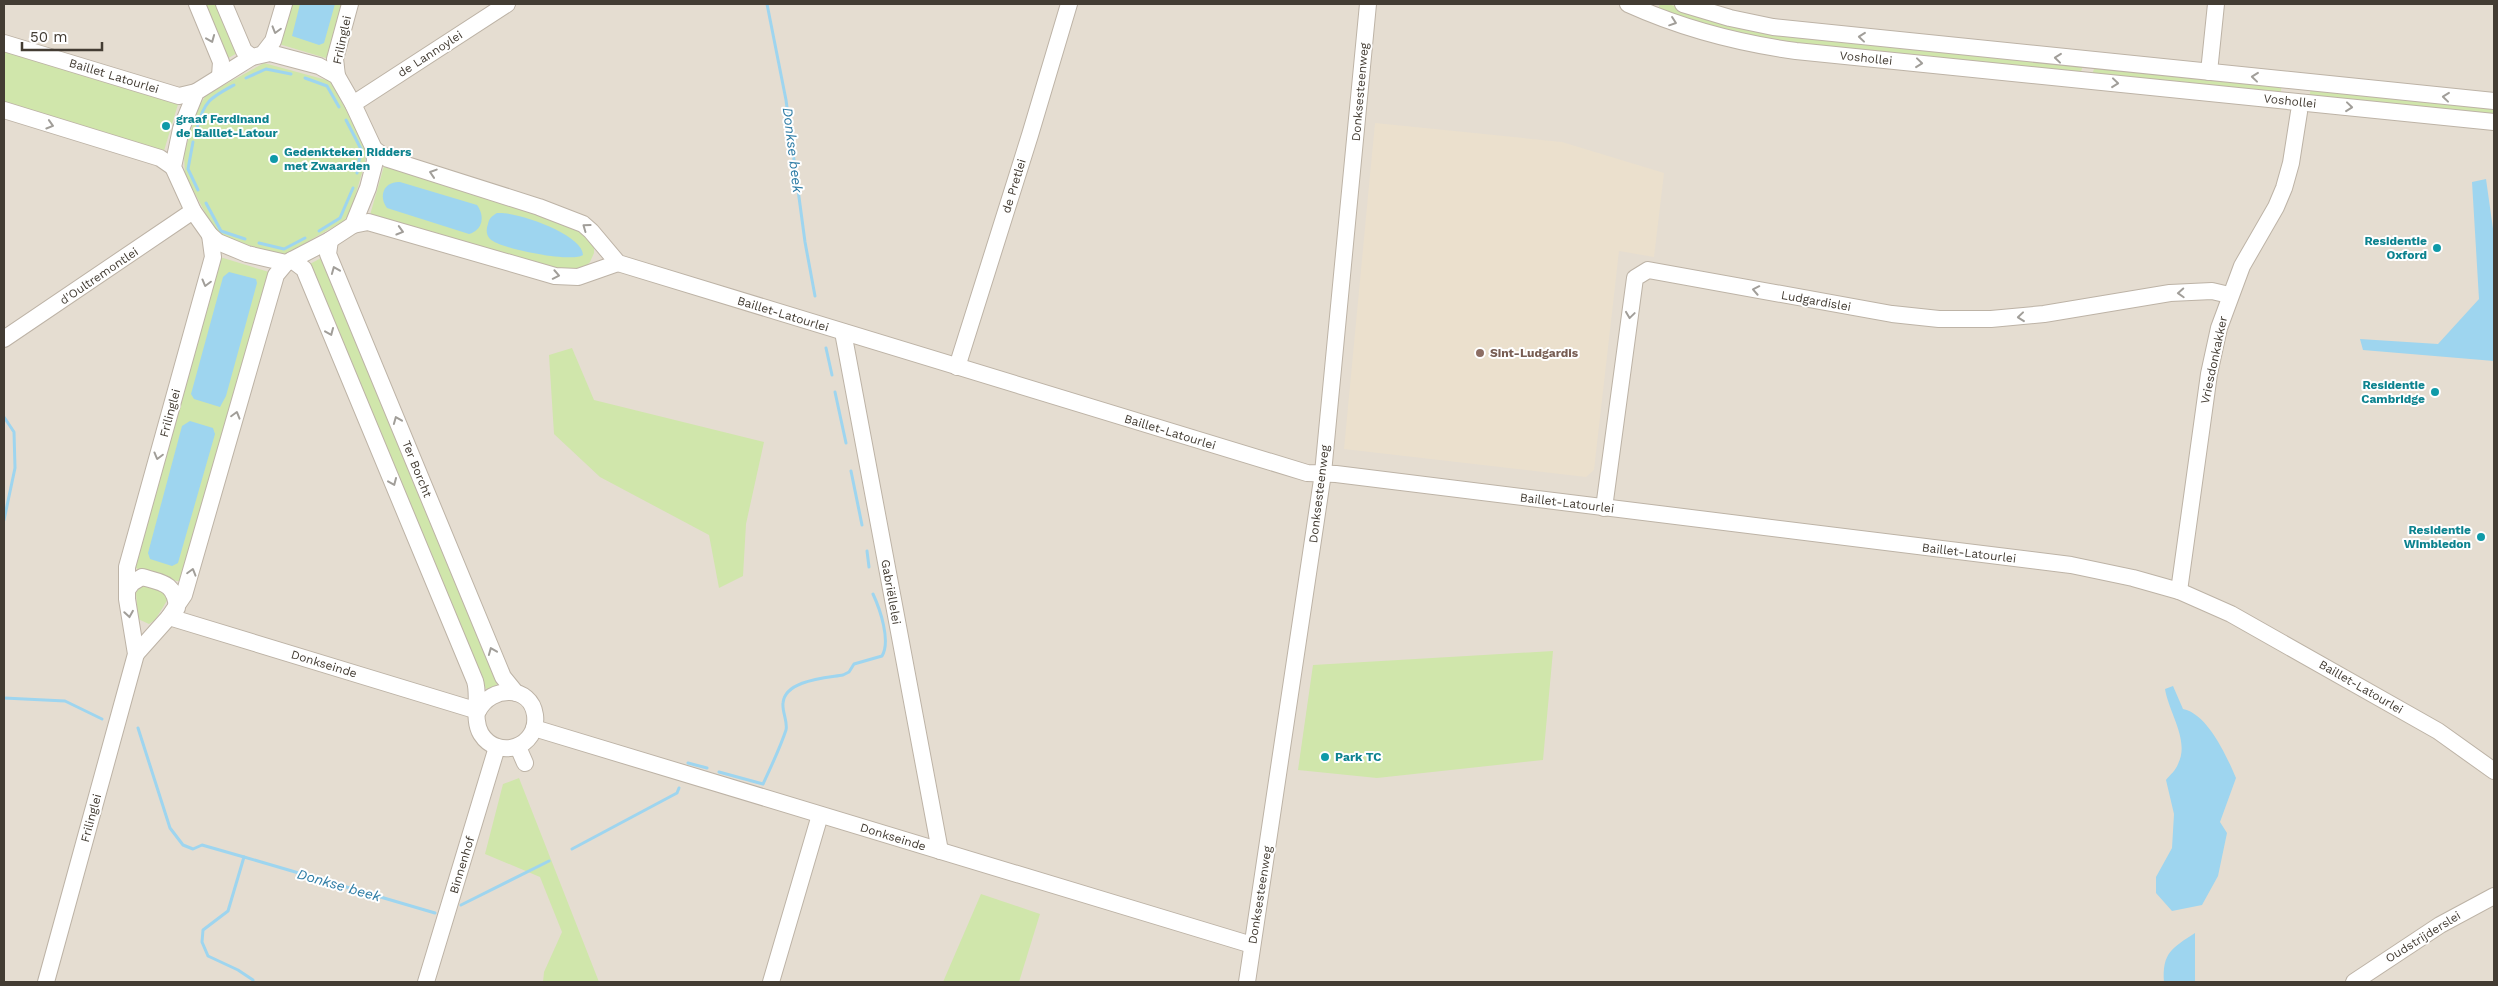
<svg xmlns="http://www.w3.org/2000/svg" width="2498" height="986" font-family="'Work Sans',sans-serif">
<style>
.residential{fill:#e5ddd1}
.education{fill:#ebe0cd}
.green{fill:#d0e6ab}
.water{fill:#9ed5ef}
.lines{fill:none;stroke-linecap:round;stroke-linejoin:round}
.stream{stroke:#9ed5ef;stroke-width:3}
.minor-casing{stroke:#bdb3a6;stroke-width:18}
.minor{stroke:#fff;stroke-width:16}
.oneway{stroke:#a19e99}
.culture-dot{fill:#0f9aa8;stroke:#fff;stroke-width:2}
.education-dot{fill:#8d6e63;stroke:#fff;stroke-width:2}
.labels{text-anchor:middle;stroke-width:4;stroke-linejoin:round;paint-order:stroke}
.street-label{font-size:12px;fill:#433c33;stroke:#fff}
.culture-label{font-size:12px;font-weight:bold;fill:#0d838f;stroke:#fff;text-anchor:start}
.education-label{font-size:12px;font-weight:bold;fill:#785e54;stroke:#fff;text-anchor:start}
.water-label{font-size:14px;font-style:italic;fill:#2d7ca5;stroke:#fff}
</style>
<rect width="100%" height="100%" fill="#f1ece3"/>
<rect class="residential" x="4" y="4" width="2490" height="978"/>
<path class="education" d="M1375,123L1562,142L1664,173L1654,257L1619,251L1594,470L1586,477L1344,449Z"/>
<g class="green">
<path d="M201,4H220L239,52L225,60Z"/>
<path d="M289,4H345L329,59L279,44Z"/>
<path d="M1660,4H1668L1731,23L2083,66L2080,74L1781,44L1728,34L1658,9Z"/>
<path d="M4,47L179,101L163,154L4,107Z"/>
<path d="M264,63L330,81L363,140L366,148L365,163L351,210L344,221L284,255L220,237L216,233L185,175L184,153L198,108L206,95Z"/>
<path d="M2095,67L2282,84L2280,96L2092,74Z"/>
<path d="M2311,87L2494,106V118L2309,99Z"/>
<path d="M384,166L534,209L583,230L594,244V253L590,262L584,268L575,271L530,264L370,215Z"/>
<path d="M220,257L269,272L180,581H177L139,570L135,567Z"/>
<path d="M323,257L499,683L489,690L483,687L308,265Z"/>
<path d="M572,348L594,400L764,442L746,524L743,576L719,588L709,535L600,477L554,434L549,355Z"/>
<path d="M140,586H161L168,599L155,620L149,624L138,619L136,593Z"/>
<path d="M1553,651L1543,760L1377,778L1298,770L1313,665Z"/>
<path d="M519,778L599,982H543L544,972L562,932L540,877L485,854L503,784Z"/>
<path d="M981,894L1040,914L1019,982H943Z"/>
</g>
<g class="water">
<path d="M300,4H335L324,43L319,45L292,36Z"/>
<path d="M2486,179L2494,236V361L2363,350L2360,339L2438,344L2479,299L2472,182Z"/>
<path d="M400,182L477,205C485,216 483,230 469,234L387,208C378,196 384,181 400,182Z"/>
<path d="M497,213C516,211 583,234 583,255C573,263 500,249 490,239C486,235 486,229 488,224C489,218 492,216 497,213Z"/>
<path d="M229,272L256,279L257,283L226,396L220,407L194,399L191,394L223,277Z"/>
<path d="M190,421L213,428L215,434L178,563L172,566L150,559L148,553L182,426Z"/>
<path d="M2173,686L2183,709C2208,714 2227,757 2236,778L2220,822L2227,833L2218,876L2202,905L2172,911L2156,893V877L2172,848L2174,814L2166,780C2170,775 2176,770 2178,764C2190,741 2169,713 2165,689Z"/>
<path d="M2195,933V982H2164C2162,953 2172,948 2195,933Z"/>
</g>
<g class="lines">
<g class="stream">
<path d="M767,4L786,100L805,242L815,296"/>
<path d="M246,78L266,69L291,74"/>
<path d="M305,78L327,86L339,107"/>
<path d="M346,120L361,149L357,173"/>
<path d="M197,128C204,101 210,98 234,85"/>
<path d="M193,142L188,169L198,190"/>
<path d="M206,203L221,231L245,239"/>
<path d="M319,231L340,218L353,188"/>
<path d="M259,243L284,249L305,238"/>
<path d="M826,348L832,375"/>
<path d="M835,392L846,443"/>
<path d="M4,417L14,432L15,468L4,520"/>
<path d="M851,471L862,525"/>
<path d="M867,551L869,567"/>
<path d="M4,698L65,701L102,719"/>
<path d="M138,728L170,828L183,845L193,849L202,845L244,857L228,911L203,930L202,942L208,956L238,970L253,980V982"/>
<path d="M688,763L707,768"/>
<path d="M719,772L763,784C771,767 780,748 786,730C788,722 782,712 783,703C785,680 826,678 843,675L849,672L854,664L882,656C891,641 880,609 873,594"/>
<path d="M572,849L677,793L679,788"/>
<path d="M244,857L435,913"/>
<path d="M461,905L549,861"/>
</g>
<g class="minor-casing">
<g id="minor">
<path d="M197,4L221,62L220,76"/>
<path d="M224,4L244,51L252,57"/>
<path d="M1628,4C1681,28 1738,43 1796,51L2494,122"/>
<path d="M1683,4L1730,18L1773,27L2494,101"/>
<path d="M4,43L179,96L196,92"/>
<path d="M270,53L319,66L337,76L353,104L374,149L375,161L368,188L353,225L330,240L286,263L247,254L218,242L210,235L193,211L173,167L181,129L196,92L252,57Z"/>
<path d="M263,54L273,41L284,4"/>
<path d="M2209,72L2216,4"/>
<path d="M337,76L335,59L350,4"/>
<path d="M353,104L507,4"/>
<path d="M4,110L160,158L173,167"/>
<path d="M374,149L388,159L539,207L583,224L591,231L618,263L1307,473L1336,474L2071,565L2133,578L2179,591L2231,614L2438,731L2494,771"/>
<path d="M353,225L368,222L555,276L578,277L618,263"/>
<path d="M330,240L328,254L503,677L516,693"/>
<path d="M292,260L304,269L475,681C480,697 472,719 481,734C498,761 539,747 535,715C531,685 491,685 478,711"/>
<path d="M843,332L940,851"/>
<path d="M4,339L193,211"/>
<path d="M957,367L1030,135L1069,4"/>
<path d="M1604,508L1635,278L1648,270L1892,314L1939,319H1991L2044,314L2170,293L2212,291L2229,295"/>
<path d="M127,590L132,583L142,577C163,583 175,583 177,608"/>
<path d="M2179,591L2209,374L2219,328L2242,266L2276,207L2284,188L2291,163L2299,112"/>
<path d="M169,617L478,711"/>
<path d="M136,654L169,617L184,595L276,275L286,263"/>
<path d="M534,728L1252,945"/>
<path d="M518,747L525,763"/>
<path d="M46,982L136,654L127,599V567L213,257L210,235"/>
<path d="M426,982L497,747"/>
<path d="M771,982L820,815"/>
<path d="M1247,982L1323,473L1368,4"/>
<path d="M2354,982L2440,925L2494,896"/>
</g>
</g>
<use href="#minor" class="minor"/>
</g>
<defs><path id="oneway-chevron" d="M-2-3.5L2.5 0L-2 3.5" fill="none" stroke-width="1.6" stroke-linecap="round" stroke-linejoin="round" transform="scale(1.25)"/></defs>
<g class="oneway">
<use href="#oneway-chevron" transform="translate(1673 22) rotate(19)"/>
<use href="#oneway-chevron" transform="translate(276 30) rotate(106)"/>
<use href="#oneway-chevron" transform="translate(1862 37) rotate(-174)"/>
<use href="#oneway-chevron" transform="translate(211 39) rotate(68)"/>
<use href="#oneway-chevron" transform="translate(2058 58) rotate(-174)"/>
<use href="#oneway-chevron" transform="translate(1919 63) rotate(6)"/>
<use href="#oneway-chevron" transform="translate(2255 77) rotate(-174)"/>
<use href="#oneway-chevron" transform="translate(2115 83) rotate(6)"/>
<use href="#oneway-chevron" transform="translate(2446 97) rotate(-174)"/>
<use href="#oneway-chevron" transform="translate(2349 107) rotate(6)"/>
<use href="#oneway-chevron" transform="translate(50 125) rotate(17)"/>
<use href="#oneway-chevron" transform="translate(433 173) rotate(-162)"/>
<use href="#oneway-chevron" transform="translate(586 227) rotate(-144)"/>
<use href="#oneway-chevron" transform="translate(400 231) rotate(16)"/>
<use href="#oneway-chevron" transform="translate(335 270) rotate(-112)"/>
<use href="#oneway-chevron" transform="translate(556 275) rotate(11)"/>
<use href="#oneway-chevron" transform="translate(206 283) rotate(105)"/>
<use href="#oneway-chevron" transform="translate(1756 290) rotate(-169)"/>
<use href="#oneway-chevron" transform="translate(2181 293) rotate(177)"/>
<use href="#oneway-chevron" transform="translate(1630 315) rotate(98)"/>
<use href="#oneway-chevron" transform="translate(2021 317) rotate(174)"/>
<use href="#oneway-chevron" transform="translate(330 332) rotate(67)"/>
<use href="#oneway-chevron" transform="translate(236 415) rotate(-74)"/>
<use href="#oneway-chevron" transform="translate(397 420) rotate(-112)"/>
<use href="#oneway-chevron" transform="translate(158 456) rotate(105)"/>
<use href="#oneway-chevron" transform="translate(393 482) rotate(67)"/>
<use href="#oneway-chevron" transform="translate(192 572) rotate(-74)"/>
<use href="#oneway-chevron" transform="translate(129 614) rotate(81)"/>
<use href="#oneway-chevron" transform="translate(492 651) rotate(-112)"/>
</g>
<g class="culture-dot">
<circle cx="166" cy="126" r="5"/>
<circle cx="274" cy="159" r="5"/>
<circle cx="2437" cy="248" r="5"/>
<circle cx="2435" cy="392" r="5"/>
<circle cx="2481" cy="537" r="5"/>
<circle cx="1325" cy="757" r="5"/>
</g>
<circle class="education-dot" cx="1480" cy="353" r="5"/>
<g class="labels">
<g class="street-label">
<text transform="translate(342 40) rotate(-78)" y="4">Frilinglei</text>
<text transform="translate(430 54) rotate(-33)" y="4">de Lannoylei</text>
<text transform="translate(1866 58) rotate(6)" y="4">Voshollei</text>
<text transform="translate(114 76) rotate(17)" y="4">Baillet Latourlei</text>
<text transform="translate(1360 92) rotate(-85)" y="4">Donksesteenweg</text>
<text transform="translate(2290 101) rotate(6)" y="4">Voshollei</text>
<text transform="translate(1014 186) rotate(-73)" y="4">de Pretlei</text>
<text transform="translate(99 276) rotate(-34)" y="4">d'Oultremontlei</text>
<text transform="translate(1816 301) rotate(10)" y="4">Ludgardislei</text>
<text transform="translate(783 314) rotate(17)" y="4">Baillet-Latourlei</text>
<text transform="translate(2214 360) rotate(-78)" y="4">Vriesdonkakker</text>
<text transform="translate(170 413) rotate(-75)" y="4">Frilinglei</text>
<text transform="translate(1170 432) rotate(17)" y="4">Baillet-Latourlei</text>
<text transform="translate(417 469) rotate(68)" y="4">Ter Borcht</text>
<text transform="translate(1319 494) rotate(-83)" y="4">Donksesteenweg</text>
<text transform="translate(1567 503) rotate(7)" y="4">Baillet-Latourlei</text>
<text transform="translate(1969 553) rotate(7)" y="4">Baillet-Latourlei</text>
<text transform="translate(891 592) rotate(80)" y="4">Gabriëllelei</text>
<text transform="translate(324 664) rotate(17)" y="4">Donkseinde</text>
<text transform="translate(2361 687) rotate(30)" y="4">Baillet-Latourlei</text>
<text transform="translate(91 818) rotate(-75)" y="4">Frilinglei</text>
<text transform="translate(893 837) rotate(17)" y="4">Donkseinde</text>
<text transform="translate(462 865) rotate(-73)" y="4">Binnenhof</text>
<text transform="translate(1260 895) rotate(-81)" y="4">Donksesteenweg</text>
<text transform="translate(2423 937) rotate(-32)" y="4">Oudstrijderslei</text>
</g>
<g class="culture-label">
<text x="176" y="123">graaf Ferdinand<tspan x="176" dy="14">de Baillet-Latour</tspan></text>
<text x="284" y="156">Gedenkteken Ridders<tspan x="284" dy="14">met Zwaarden</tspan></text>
<text x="2427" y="245" text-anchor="end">Residentie<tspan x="2427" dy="14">Oxford</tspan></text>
<text x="2425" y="389" text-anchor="end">Residentie<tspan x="2425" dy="14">Cambridge</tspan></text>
<text x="2471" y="534" text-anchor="end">Residentie<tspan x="2471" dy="14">Wimbledon</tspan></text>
<text x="1335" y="761">Park TC</text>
</g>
<g class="education-label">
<text x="1490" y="357">Sint-Ludgardis</text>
</g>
<g class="water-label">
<text transform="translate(793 150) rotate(83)" y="5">Donkse beek</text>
<text transform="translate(339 885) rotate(16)" y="5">Donkse beek</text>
</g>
</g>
<rect width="2498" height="986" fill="none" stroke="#433c33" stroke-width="10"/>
<path d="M22 42v8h80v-8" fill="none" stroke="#433c33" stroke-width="2.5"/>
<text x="30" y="42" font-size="15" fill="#433c33" stroke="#ffffff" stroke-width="4" paint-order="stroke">50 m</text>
</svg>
